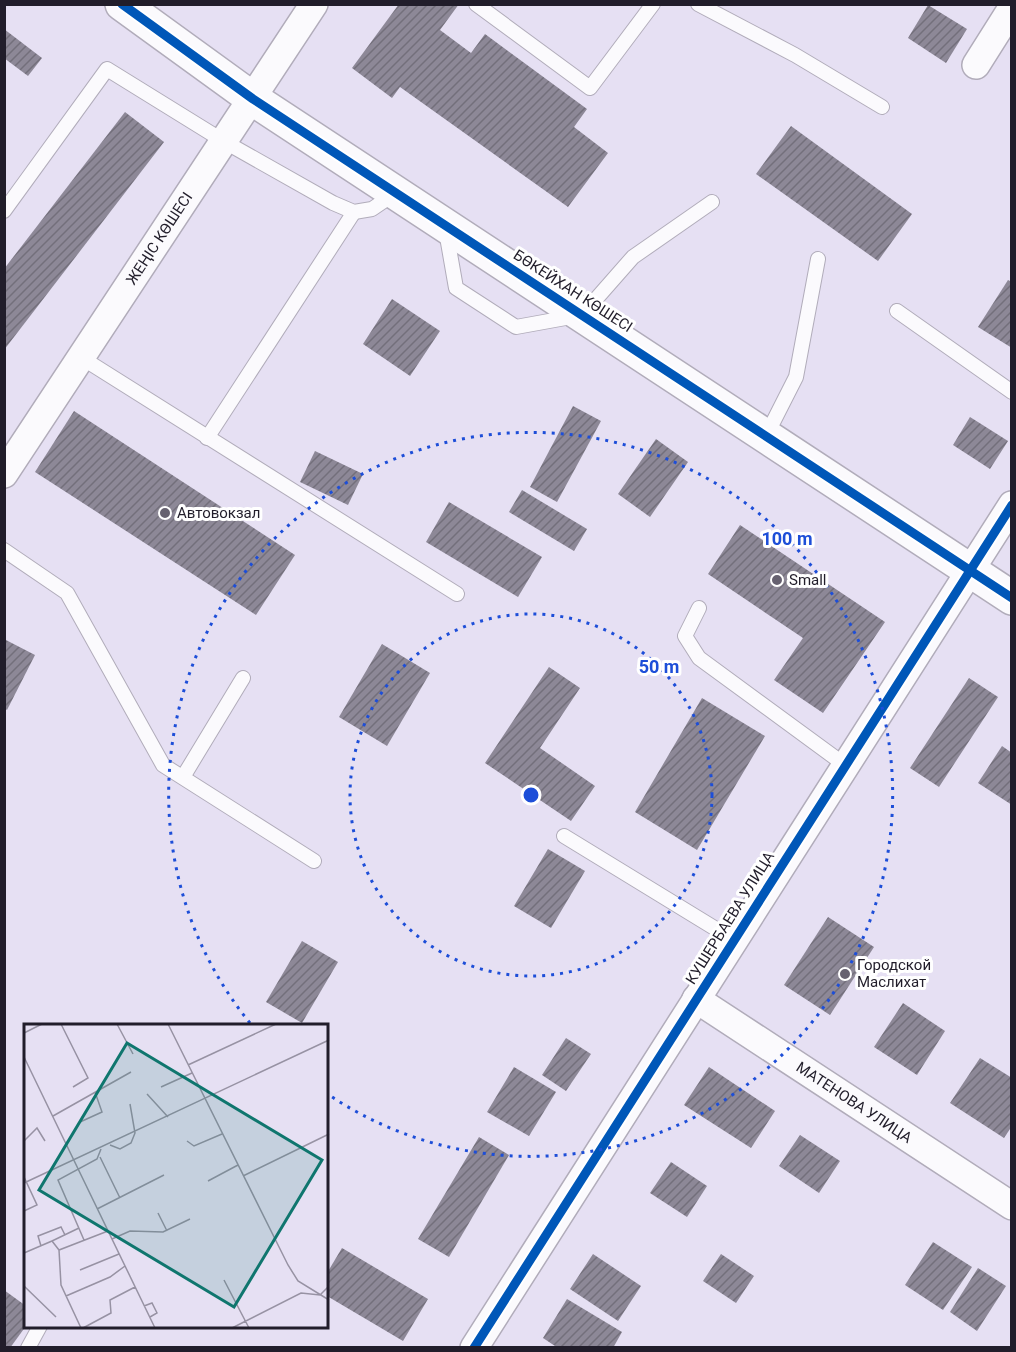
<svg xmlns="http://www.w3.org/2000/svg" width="1016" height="1352" font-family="Roboto,sans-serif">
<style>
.building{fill:url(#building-hatch)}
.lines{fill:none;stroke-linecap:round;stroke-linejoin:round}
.service-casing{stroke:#b1acba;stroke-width:16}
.minor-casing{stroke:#b1acba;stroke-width:30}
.tertiary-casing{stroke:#b1acba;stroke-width:36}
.service{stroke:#fbfafd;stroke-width:14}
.minor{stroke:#fbfafd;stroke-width:27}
.tertiary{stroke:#fbfafd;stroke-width:33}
.cycleway-casing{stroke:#fff;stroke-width:13}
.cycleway{stroke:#0057b8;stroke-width:9}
.ring{fill:none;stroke:#1d4ed8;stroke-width:3;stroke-dasharray:3 6}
.poi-dot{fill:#666170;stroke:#fff;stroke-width:2}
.labels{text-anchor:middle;stroke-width:6;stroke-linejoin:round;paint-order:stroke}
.street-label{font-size:15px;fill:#211d2a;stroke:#fff}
.poi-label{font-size:15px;fill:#211d2a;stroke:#fff;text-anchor:start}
.inset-road{fill:none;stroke:#9792a3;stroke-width:1.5}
.view{fill:#0f766e;fill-opacity:0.15;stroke:#0f766e;stroke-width:3}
.inset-edge{fill:none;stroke:#211d2a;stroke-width:3}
.centre{fill:#1d4ed8;stroke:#fff;stroke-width:3}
.ring-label{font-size:18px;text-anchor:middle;font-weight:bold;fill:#1d4ed8;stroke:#fff;stroke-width:6;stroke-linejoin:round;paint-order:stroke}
</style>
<defs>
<pattern id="building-hatch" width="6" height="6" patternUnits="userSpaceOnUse" patternTransform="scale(1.5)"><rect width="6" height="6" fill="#8d8897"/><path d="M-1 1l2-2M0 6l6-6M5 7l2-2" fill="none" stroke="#736f7b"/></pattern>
</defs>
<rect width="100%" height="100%" fill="#e6e0f3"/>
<g class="building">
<path d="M399,4H459L440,30L471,53L485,34L587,109L574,127L608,153L568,207L400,87L392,98L352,68Z"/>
<path d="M928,5L967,29L946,63L908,38Z"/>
<path d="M4,29L42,58L28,76L4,58Z"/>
<path d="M125,112L164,142L4,350V269Z"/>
<path d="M791,126L912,214L878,261L756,174Z"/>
<path d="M1008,280L1012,282V348L978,327Z"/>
<path d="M392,299L440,331L410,376L363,344Z"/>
<path d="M573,406L601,421L557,502L530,487Z"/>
<path d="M74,411L295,555L256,615L35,472Z"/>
<path d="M970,417L1008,441L990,469L953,445Z"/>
<path d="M656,439L688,462L650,517L618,494Z"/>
<path d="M315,451L363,474L348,505L300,482Z"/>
<path d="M522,490L587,529L574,551L509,512Z"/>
<path d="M449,502L542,557L518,597L426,542Z"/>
<path d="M740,525L885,622L823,713L774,680L803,638L708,574Z"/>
<path d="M4,639L35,655L7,710L4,708Z"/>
<path d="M382,644L430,673L387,746L339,717Z"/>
<path d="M549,667L580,688L540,748L595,786L571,821L485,763Z"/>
<path d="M969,678L998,697L939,787L910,768Z"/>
<path d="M702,698L765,736L697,850L635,812Z"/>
<path d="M1002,746L1012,753V805L978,783Z"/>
<path d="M548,849L585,871L551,928L514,906Z"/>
<path d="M828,917L874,947L830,1015L784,985Z"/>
<path d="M302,941L338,962L302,1023L266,1002Z"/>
<path d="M903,1003L945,1031L917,1075L874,1047Z"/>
<path d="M566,1038L591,1054L566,1091L542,1075Z"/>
<path d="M980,1058L1012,1078V1126L1004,1138L950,1103Z"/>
<path d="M514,1067L556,1092L529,1136L487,1112Z"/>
<path d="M709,1067L775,1111L751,1148L684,1105Z"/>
<path d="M800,1135L840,1161L819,1193L779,1166Z"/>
<path d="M479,1137L509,1155L449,1257L418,1239Z"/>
<path d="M671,1162L707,1186L687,1217L650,1193Z"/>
<path d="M933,1242L972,1267L943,1310L905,1285Z"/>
<path d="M342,1248L428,1299L403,1341L327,1296V1273Z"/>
<path d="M593,1254L641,1286L618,1321L570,1289Z"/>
<path d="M721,1254L754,1276L736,1303L703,1281Z"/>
<path d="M978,1268L1006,1286L977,1331L950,1312Z"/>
<path d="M4,1290L26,1306V1326L10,1348H4Z"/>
<path d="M567,1299L622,1332L613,1348H558L543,1338Z"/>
</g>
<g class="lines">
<g class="service-casing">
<g id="service">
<path d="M476,4L590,88L653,4"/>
<path d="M698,4L795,55L882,107"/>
<path d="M4,211L107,69L225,142L333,203L354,212L372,209L394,194"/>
<path d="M446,231L456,288L516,327L582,315L633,257L712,202"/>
<path d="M897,311L1012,392"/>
<path d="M82,358L457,594"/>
<path d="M766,436L796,377L818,259"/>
<path d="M207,438L354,212"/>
<path d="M4,550L67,593L163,765L314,861"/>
<path d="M699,608L685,636L699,658L845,765"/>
<path d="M183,777L243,678"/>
<path d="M564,836L734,940"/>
<path d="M28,1348L40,1326"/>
</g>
</g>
<g class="minor-casing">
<g id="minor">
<path d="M976,65L1012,8"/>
<path id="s1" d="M4,474L314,4"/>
<path id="s2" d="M696,999L1012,1206"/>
<path d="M474,1348L1012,505"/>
</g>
</g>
<g class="tertiary-casing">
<path id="tertiary" d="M122,4L253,99L1012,598"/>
</g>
<use href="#service" class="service"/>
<use href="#minor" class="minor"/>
<use href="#tertiary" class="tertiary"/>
<g class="cycleway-casing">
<g id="cycleway">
<path d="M122,4L253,99L1012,598"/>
<path d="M474,1348L1012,505"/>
</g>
</g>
<use href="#cycleway" class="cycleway"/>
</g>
<g class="ring">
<circle cx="531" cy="795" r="181"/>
<path d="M250 1023A362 362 0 1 1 329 1095"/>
</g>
<g class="poi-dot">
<circle cx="165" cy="513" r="6"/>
<circle cx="777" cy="580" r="6"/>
<circle cx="845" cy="974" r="6"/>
</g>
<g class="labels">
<g class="street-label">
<text dy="5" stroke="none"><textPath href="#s1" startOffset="282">ЖЕҢІС КӨШЕСІ</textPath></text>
<text transform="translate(573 291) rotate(33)" y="5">БӨКЕЙХАН КӨШЕСІ</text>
<text transform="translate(730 918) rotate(-58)" y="5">КУШЕРБАЕВА УЛИЦА</text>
<text dy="5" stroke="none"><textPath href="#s2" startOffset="189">МАТЕНОВА УЛИЦА</textPath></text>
</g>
<g class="poi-label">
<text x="177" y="518">Автовокзал</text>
<text x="789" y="585">Small</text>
<text x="857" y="970">Городской<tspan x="857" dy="17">Маслихат</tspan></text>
</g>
</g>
<g transform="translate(24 1024)">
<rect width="304" height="304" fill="#e6e0f3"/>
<path class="inset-road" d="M37,0L64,54L49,63M93,0L109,30M144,0L264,241L274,257L305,276M0,9L18,0M0,33L131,304M164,41L252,0M137,63L168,49M123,70L144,93M29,92L107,48M56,98L78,88L71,68M0,117L13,104L21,117M163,117L170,122L198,110M86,121L96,125L107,119L111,109L106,80M76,133L96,174M219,152L305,110M0,153L13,181L0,187M184,157L214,141M0,159L305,16M73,185L140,151M134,189L143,207M88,215L106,207L139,208L166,195M60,216L34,156L73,135L77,125M28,217L55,204M17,222L14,212L37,203L41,211M35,226L37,261L57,304M0,229L28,217L35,226L84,207M56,246L95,230M200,256L225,304M0,262L32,293M42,272L86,253L101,242M120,282L128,279L133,289L126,293M59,304L87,289L86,276L111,263M208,304L277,269L296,271L305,262"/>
<path class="view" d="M103,19L298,136L210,283L15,166Z"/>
<rect width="304" height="304" class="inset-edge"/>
</g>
<circle cx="531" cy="795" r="9" class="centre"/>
<g class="ring-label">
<text x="787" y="545">100 m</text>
<text x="659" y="673">50 m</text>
</g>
<rect width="1016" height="1352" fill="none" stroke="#211d2a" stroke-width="12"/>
</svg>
